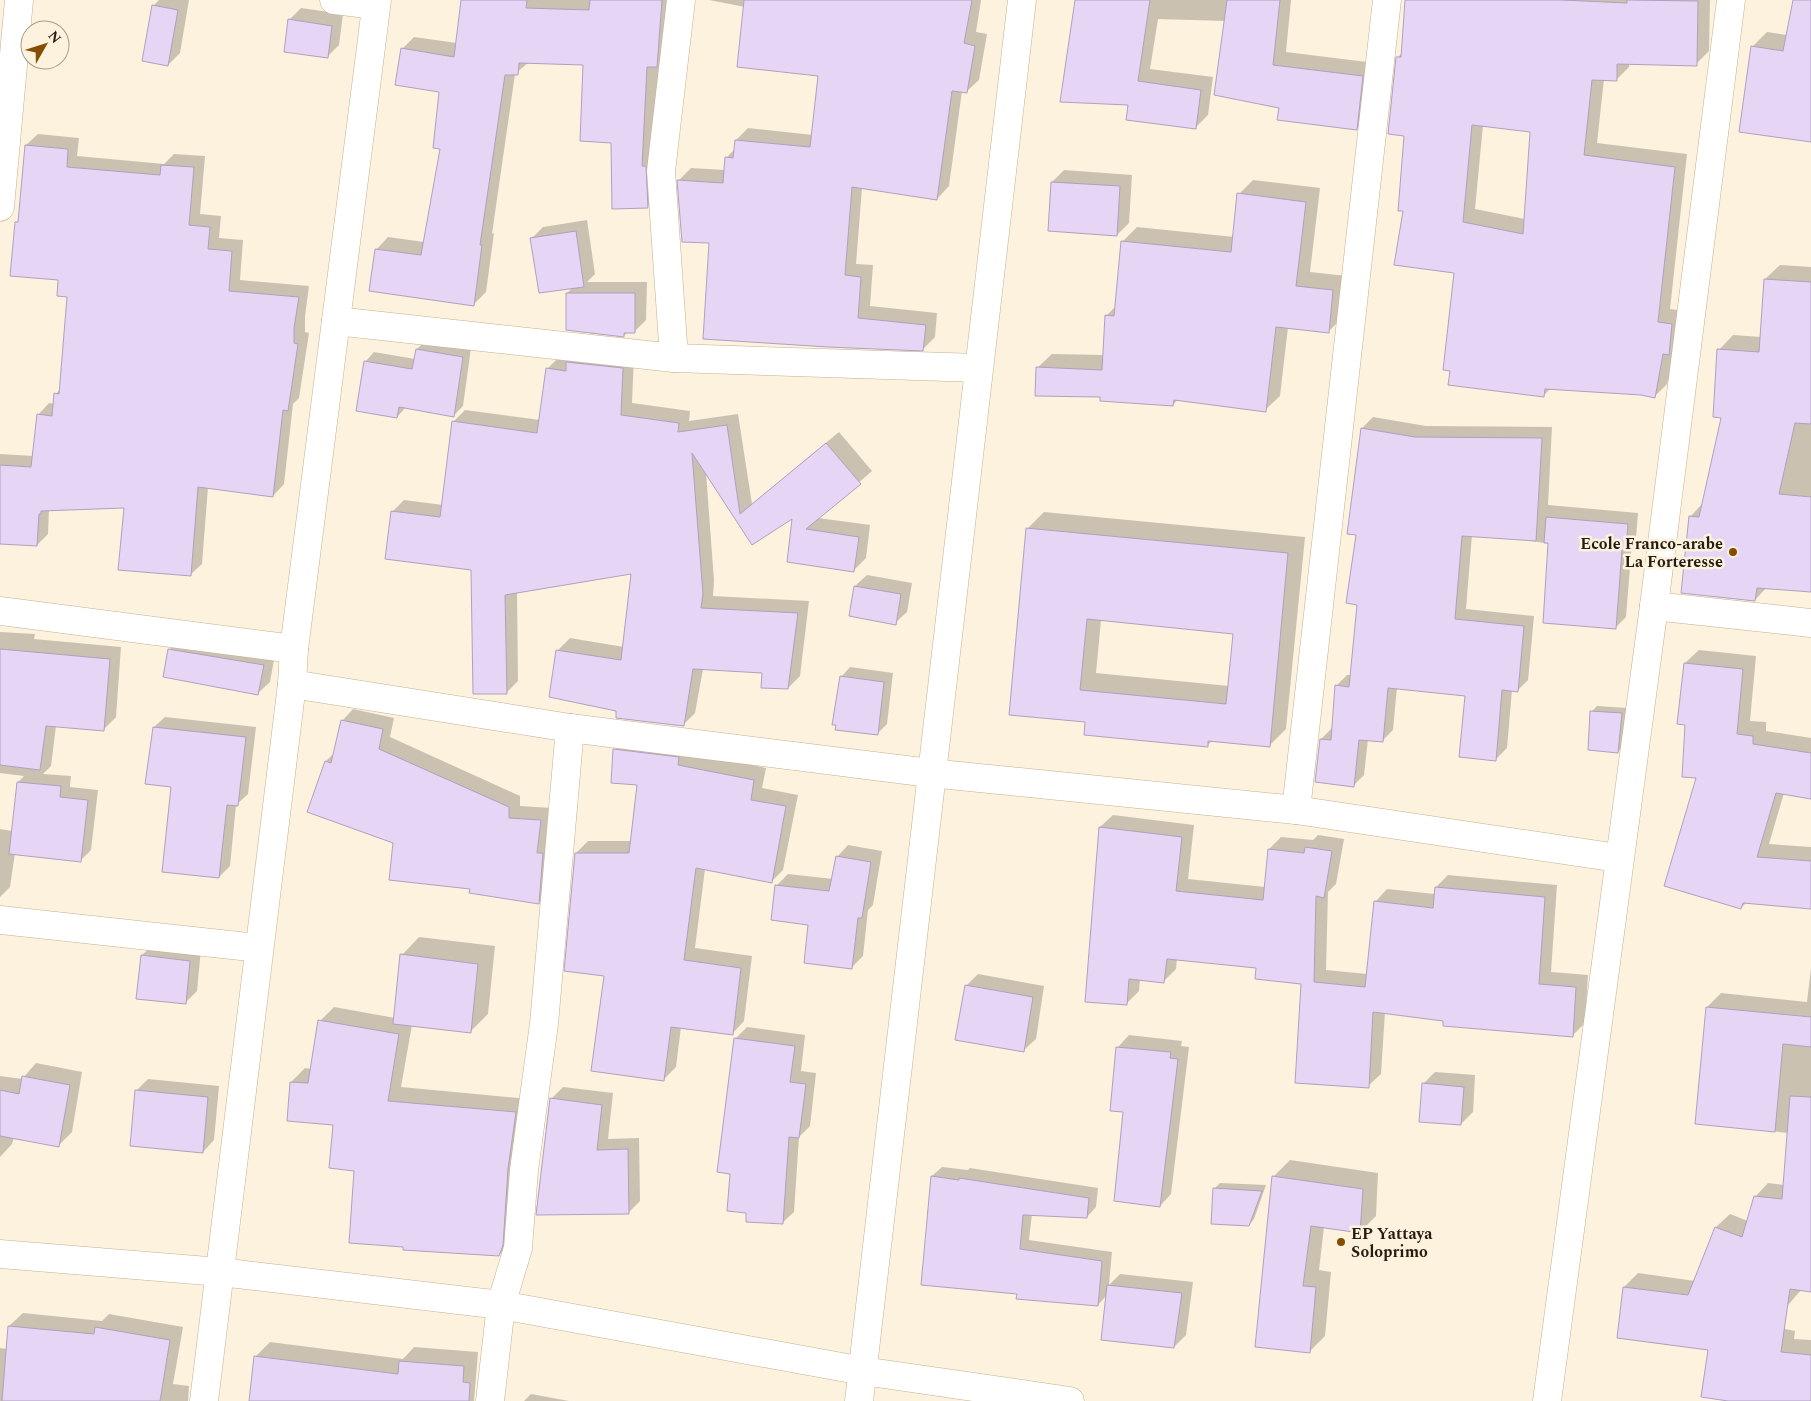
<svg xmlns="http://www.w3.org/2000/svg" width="1811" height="1401" font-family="Spectral,serif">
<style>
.shadow{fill:#0003;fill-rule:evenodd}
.building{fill:#e7d5f6;stroke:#b0a0be;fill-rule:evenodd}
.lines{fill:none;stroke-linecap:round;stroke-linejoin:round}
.minor-casing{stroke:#c3b192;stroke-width:29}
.minor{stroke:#fff;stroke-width:28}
.poi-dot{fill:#864d00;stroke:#fdf2de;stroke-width:2}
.labels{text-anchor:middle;stroke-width:5;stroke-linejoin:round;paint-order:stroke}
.poi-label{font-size:16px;font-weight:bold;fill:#241d11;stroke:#fdf2de;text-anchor:end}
</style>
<rect width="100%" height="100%" fill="#fdf2de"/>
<g class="shadow">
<path d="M159,0H189L180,53L168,65L153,6Z"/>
<path d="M462,0H673L668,54L659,64L654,155L660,195L647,207L612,142L584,64L529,62L515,74L492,234L494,233L486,292L474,304L376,250L388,237L424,242L442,148L440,91L402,49L414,37L457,43Z"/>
<path d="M709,0H981L976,32L987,34L979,80L966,92L962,91L949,186L937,199L862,188L856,264L873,265L870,306L937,313L935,337L923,349L828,346L710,242L683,240L679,180L691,168L725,170L727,157L735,149L736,140L748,128L813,135L819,75L745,7Z"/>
<path d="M1078,0H1291L1286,52L1375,63L1369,116L1356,129L1280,107L1225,21L1158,19L1150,69L1213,77L1208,115L1195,128L1130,104Z"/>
<path d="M1406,0H1710L1709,51L1696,64L1629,63V67L1616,80L1604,79L1597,143L1687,154L1670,309L1685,311L1667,384L1654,397L1641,394L1551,388L1544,395L1456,272L1404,210L1405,135L1398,57L1403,52ZM1483,125L1531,131L1525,219L1475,209Z"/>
<path d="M1794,0H1811V141L1752,47L1767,32L1787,35Z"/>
<path d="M301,8L343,14L339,45L327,57L289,20Z"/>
<path d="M38,134L79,138L77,156L164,164L174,154L205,156L200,214L221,216L219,238L243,240L240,280L309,286L305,316V332L309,333L299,398L293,404L284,484L273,496L208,487L202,564L190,575L126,507L49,509L48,534L37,545L0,543V454L34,456L38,415L49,403L55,404L56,394L60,389L68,296L60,279L16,222L20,219L26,145Z"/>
<path d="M1064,170L1132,175L1129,223L1117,235L1052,182Z"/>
<path d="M1253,180L1320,188L1310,272L1347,276L1343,317L1328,332L1288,327L1280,396L1265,410L1178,399L1173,405L1101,396L1037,368L1052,354L1104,355L1106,316L1116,306L1122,242L1137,227L1234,237L1239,194Z"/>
<path d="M587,220L595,274L587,282H647L646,320L635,331H628L624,336L567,293L573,287L532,238L543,227Z"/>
<path d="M1780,265L1811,267V591L1767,587L1755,600L1690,517L1703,503L1722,416L1719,350L1733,335L1761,337L1765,279Z"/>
<path d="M426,340L471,348L463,406L454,415L406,407L397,417L365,362L374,352L415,359L417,349Z"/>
<path d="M634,356L632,403L690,411L689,421L738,414L752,504L839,432L872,471L818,518L870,525L866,558L854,570L788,561L793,517L753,544L706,472L714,581L713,596L809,601L800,676L788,688L763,672L703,669L695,713L683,725L551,696L558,650L570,638L624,647L632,573L517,592L518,681L506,693L472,568L392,512L404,500L443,505L453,422L465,410L540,420L547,369L559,357Z"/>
<path d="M1373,417L1426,426L1552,427L1548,505L1638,513L1636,538L1632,542L1626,617L1615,628L1550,544L1519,539L1472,535L1466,609L1534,616L1528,680L1517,691L1512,690L1507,748L1496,759L1466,694L1397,687L1393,730L1382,741L1368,739L1364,775L1353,786L1321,739L1332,728L1336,686L1347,675H1352L1359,604L1357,534L1362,428Z"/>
<path d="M1044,512L1305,537L1286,729L1269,746L1213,740L1207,746L1087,721L1027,529ZM1101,620L1234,633L1229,686L1096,673Z"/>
<path d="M867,575L912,583L907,612L895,623L855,586Z"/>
<path d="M0,632L35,634L34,639L121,647L116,717L103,730L56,726L51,766L43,774L71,776L70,787L98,790L91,850L80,861L15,853L10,887L0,897V829L12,831L18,782L24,776L0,773Z"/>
<path d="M181,637L275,654L270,682L258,693L165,676L170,649Z"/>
<path d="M1699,650L1756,656L1750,721L1766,722V731L1811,738V798L1784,793L1769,844L1811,847V908L1747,902L1741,908L1697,777L1687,724L1685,663Z"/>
<path d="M850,667L893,673L887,724L877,734L841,677Z"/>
<path d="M1597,706L1627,708L1624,746L1618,752L1591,712Z"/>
<path d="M353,709L394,718L390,737L520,796V806L552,808L550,891L538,903L471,888L394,842L309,811L326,761L335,752L342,721Z"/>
<path d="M165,717L256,727L248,794L236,805L230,866L219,877L172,786L154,727Z"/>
<path d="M627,738L766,768L762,788L798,795L783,870L771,882L705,869L695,948L752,956L744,1021L732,1034L681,1027L676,1067L664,1079L605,975L576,853L588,841H632L638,784L615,750Z"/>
<path d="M1113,815L1194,825L1188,879L1265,887L1269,849L1281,837L1313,840L1318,835L1344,839L1336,884L1328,892L1326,970L1367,974L1375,902L1387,889L1435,894L1436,887L1448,875L1557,885L1551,972L1588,975L1585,1023L1572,1036L1385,1012L1381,1074L1368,1086L1302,983L1257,967L1177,958L1176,969L1164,981L1140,979L1139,991L1126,1004L1100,827Z"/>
<path d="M848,845L882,851L873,905L868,910L863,956L851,968L776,886L788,874L833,879L837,857Z"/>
<path d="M419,937L495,946L488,1014L470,1032L412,1025L401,1087L529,1099L513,1241L499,1255L355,1169L335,1124L291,1082L305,1068L312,1069L320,1021L334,1007L395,1018L402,955Z"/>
<path d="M154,944L201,949L197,991L185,1003L142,955Z"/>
<path d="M1811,968V1291L1801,1290L1770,1326L1795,1331L1794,1339L1811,1340V1401H1736L1709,1348L1618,1336L1624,1287L1638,1273L1695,1281L1716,1227L1730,1214L1748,1221L1755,1197L1768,1183L1784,1185L1788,1133L1697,1123L1707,1007L1721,993L1807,1002Z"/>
<path d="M978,974L1044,986L1036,1039L1024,1050L966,986Z"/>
<path d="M747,1027L805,1035L801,1071L816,1073L810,1126L799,1137L794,1212L782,1223L747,1211L731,1173L736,1038Z"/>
<path d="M1129,1035L1182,1041L1181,1046L1189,1047L1171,1194L1160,1206L1125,1111L1118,1047Z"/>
<path d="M36,1063L82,1072L72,1132L59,1145L14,1137L12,1144L0,1157V1076L22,1079Z"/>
<path d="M1435,1072L1475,1075L1473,1112L1461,1124L1423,1084Z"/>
<path d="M148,1079L219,1086L214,1140L203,1152L136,1091Z"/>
<path d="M563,1087L613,1093L608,1139L639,1138L640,1201L628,1213L551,1099Z"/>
<path d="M1290,1160L1378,1173L1376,1216L1360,1232L1324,1227L1319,1270L1331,1272L1325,1336L1309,1352L1274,1176Z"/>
<path d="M942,1167L968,1170L970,1168L1098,1188L1096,1207L1087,1217L1032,1214L1029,1240L1112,1252L1109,1285L1120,1274L1193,1282L1186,1335L1174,1347L1107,1295L1098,1305L1018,1293L932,1176Z"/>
<path d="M1220,1183L1266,1185L1254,1219L1249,1225L1214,1189Z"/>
<path d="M23,1313L102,1321L109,1314L183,1327L173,1384L189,1386L188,1401H0V1348L7,1349L9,1326Z"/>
<path d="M270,1342L403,1359L414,1347L478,1352L474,1401H250L256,1356Z"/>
<path d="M531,1394L569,1401H524Z"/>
</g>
<g class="building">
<path d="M461,0H527L526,8L589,10L590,0H662L657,67H647L642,166H646L648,208L612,209L611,143L580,141L583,65L519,63L518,75H505L480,245H482L474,306L369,291L375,249L421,255L440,149L433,148L439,92L395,85L401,48L454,57Z"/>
<path d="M744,0H972L964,43L975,46L967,93L952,91L937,200L852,187L845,275L861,277L858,318L926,325L923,351L828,347L703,339L709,243L682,242L677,180L723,183L725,157L733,158L735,140L810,147L818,76L737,67Z"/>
<path d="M1075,0H1150L1138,81L1201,90L1196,129L1126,120L1128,105L1060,102Z"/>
<path d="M1227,0H1280L1273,65L1363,76L1357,130L1277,120L1279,108L1214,95Z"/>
<path d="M1405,0H1561L1627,3V0L1698,1L1697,66L1617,64V81L1592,80L1584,155L1675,167L1658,322L1672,324L1669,355L1663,354L1655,398L1641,395L1545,389L1544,397L1448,385L1450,371L1443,370L1454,273L1394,265L1403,211H1398L1404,136L1388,134L1396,57H1401ZM1472,125L1530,132L1523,234L1463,222Z"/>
<path d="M1793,0H1811V142L1739,132L1751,46L1783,51Z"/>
<path d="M152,5L178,10L168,66L142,61Z"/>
<path d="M288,19L332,26L328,58L284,52Z"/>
<path d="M25,145L68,149L67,167L160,175L161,165L194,167L189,225L210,227L208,249L232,251L229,291L299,297L294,328V343L298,344L288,411L283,410L273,497L198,487L191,576L118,570L124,508L41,511V514H39L37,546L0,544V465L31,467L37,414L52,416L54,393L59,394L67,297L57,296L58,280L10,276L15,222H18Z"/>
<path d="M1051,182L1120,186L1117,236L1048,231Z"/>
<path d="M1237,193L1306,202L1296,286L1333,290L1329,333L1276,327L1266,412L1174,400L1173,406L1100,401V397L1035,396L1036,367L1102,370L1105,315L1114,316L1121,241L1231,252Z"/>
<path d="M576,231L584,287L539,293L530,238Z"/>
<path d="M1764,279L1811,282V424L1795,423L1779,494L1811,497V592L1757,588L1755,601L1681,593L1689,516L1699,517L1721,418L1713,417L1717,349L1759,352Z"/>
<path d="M566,293H635V333H624V337L566,330Z"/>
<path d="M416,349L463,357L454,417L399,407L397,418L356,411L364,361L412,369Z"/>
<path d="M566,362L623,368L621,415L679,423L678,432L727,425L740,514L826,443L861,484L806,529L859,537L854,572L787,562L792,519L752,545L692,453L703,594L701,608L798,613L788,689L761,688L762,673L693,669L684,726L616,718V711L549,697L556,650L621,660L631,574L505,595L507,694H473L471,570L385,559L391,511L440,517L452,421L537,433L546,368L566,371Z"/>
<path d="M1361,428L1415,437L1542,438L1536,541L1462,536L1455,619L1524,626L1518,692L1502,690L1496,761L1459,757L1465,696L1388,688L1383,742L1359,740L1354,787L1315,782L1320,739L1331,740L1335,685L1349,687L1357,605L1346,603L1356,535L1347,534Z"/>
<path d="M1546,517L1628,524L1626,551L1622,550L1616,629L1543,623L1548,543H1544Z"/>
<path d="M1026,528L1288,553L1270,747L1208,741V747L1084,735L1085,722L1009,715ZM1087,619L1233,634L1226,704L1080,690Z"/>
<path d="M854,586L901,594L896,625L849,616Z"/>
<path d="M0,649L110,659L104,731L46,726L40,770L0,765Z"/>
<path d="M168,649L264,665L258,695L163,677Z"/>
<path d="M1684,663L1743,669L1737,734L1753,736V744L1811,753V799L1776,793L1757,857L1811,861V909L1743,903L1741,909L1664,886L1696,778L1682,777L1685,725L1677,724Z"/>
<path d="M840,676L884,682L878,735L835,730L836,725H832Z"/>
<path d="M1590,711L1622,713L1618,753L1588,750Z"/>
<path d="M341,720L383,729L379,749L509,807V818L541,820L537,853H543L539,904L469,893L470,889L389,880L393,843L307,812L325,761L331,763Z"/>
<path d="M153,727L246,737L238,806L227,805L219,878L162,872L171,787L145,784Z"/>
<path d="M613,749L679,757L678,765L754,780L751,800L786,806L772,883L696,868L684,960L741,968L733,1035L671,1027L664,1081L591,1071L604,976L564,971L575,853H629L637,785L611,783Z"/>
<path d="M17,782L61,786L60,797L88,800L81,862L9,854Z"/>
<path d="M1099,827L1182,837L1176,891L1263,900L1268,849L1304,853L1305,847L1332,851L1324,898L1316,896L1314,982L1365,987L1374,901L1433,908L1435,887L1545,897L1539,984L1576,987L1573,1037L1443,1026V1021L1373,1012L1369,1088L1295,1083L1301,984L1255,979L1256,968L1167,959L1164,983L1129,979L1127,1005L1085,1002Z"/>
<path d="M836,856L871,862L862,918H858L852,969L804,963L808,925L771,920L775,885L829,891Z"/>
<path d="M400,954L478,964L471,1033L393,1024Z"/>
<path d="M141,955L190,961L186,1004L136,999Z"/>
<path d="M965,985L1033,997L1024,1052L955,1040Z"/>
<path d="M1706,1007L1811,1017V1047L1783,1044L1775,1132L1695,1124Z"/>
<path d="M318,1020L399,1034L388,1101L516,1112L508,1169L503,1245L499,1256L403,1250V1247L349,1243L354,1171L329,1168L333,1125L287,1121L290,1082L308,1083Z"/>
<path d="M734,1038L795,1046L790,1082L806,1084L799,1138L789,1137L783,1224L746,1222V1213L727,1211L730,1174L717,1172Z"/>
<path d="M1116,1047L1171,1052L1170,1058L1178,1059L1160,1207L1114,1201L1123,1112L1110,1111Z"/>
<path d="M22,1076L70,1085L59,1147L0,1136V1090L19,1094Z"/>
<path d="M1422,1083L1464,1087L1461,1125L1419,1122Z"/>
<path d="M135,1090L208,1097L203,1153L130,1146Z"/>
<path d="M1790,1096L1811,1097V1292L1790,1289L1781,1352L1811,1355V1401H1728L1701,1397L1708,1350L1617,1338L1623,1287L1688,1295L1715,1227L1742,1237L1754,1196L1782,1199Z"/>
<path d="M550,1098L602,1105L597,1150L628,1149L629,1214L536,1215Z"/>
<path d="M931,1176L959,1180V1178L1089,1198L1087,1218L1023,1215L1020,1249L1102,1261L1098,1306L1016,1299L1017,1294L921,1285Z"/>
<path d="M1272,1176L1363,1189L1360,1233L1311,1226L1303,1286L1316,1287L1310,1353L1255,1347Z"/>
<path d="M1213,1188L1262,1191L1249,1226L1211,1224Z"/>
<path d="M1107,1285L1182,1293L1174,1348L1101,1340Z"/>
<path d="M8,1326L94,1334L95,1327L170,1340L160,1401H2Z"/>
<path d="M254,1356L398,1374L399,1361L464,1366L463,1382L470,1383L469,1401H249Z"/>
</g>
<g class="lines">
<g class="minor-casing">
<g id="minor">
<path d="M334,0L376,5"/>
<path d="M0,207L19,0"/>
<path d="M336,321L674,358L661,171L681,0"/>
<path d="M674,358L978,368"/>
<path d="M1654,606L1811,623"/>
<path d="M0,611L294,649"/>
<path d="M292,684L570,728L930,773L1296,810L1618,858"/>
<path d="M1296,810L1387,0"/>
<path d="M0,920L258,948"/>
<path d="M0,1254L220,1272L501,1305L863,1371L1070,1401"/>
<path d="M204,1401L292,684L294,649L377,0"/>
<path d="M490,1401L501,1305L518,1248L524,1170L544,1024L570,728"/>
<path d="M859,1401L1022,0"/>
<path d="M1547,1401L1654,606L1731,0"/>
</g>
</g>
<use href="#minor" class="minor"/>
</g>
<g class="poi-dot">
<circle cx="1733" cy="552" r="5"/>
<circle cx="1341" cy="1242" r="5"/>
</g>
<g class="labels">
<g class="poi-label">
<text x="1723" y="549">Ecole Franco-arabe<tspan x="1723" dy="18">La Forteresse</tspan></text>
<text x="1351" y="1239" text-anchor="start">EP Yattaya<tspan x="1351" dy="18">Soloprimo</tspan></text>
</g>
</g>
<g transform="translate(45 45) rotate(51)"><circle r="24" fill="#fdf2de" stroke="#a69d8c"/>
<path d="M0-4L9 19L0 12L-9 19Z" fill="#864d00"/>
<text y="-8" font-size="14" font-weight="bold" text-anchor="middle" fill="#241d11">N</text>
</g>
</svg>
